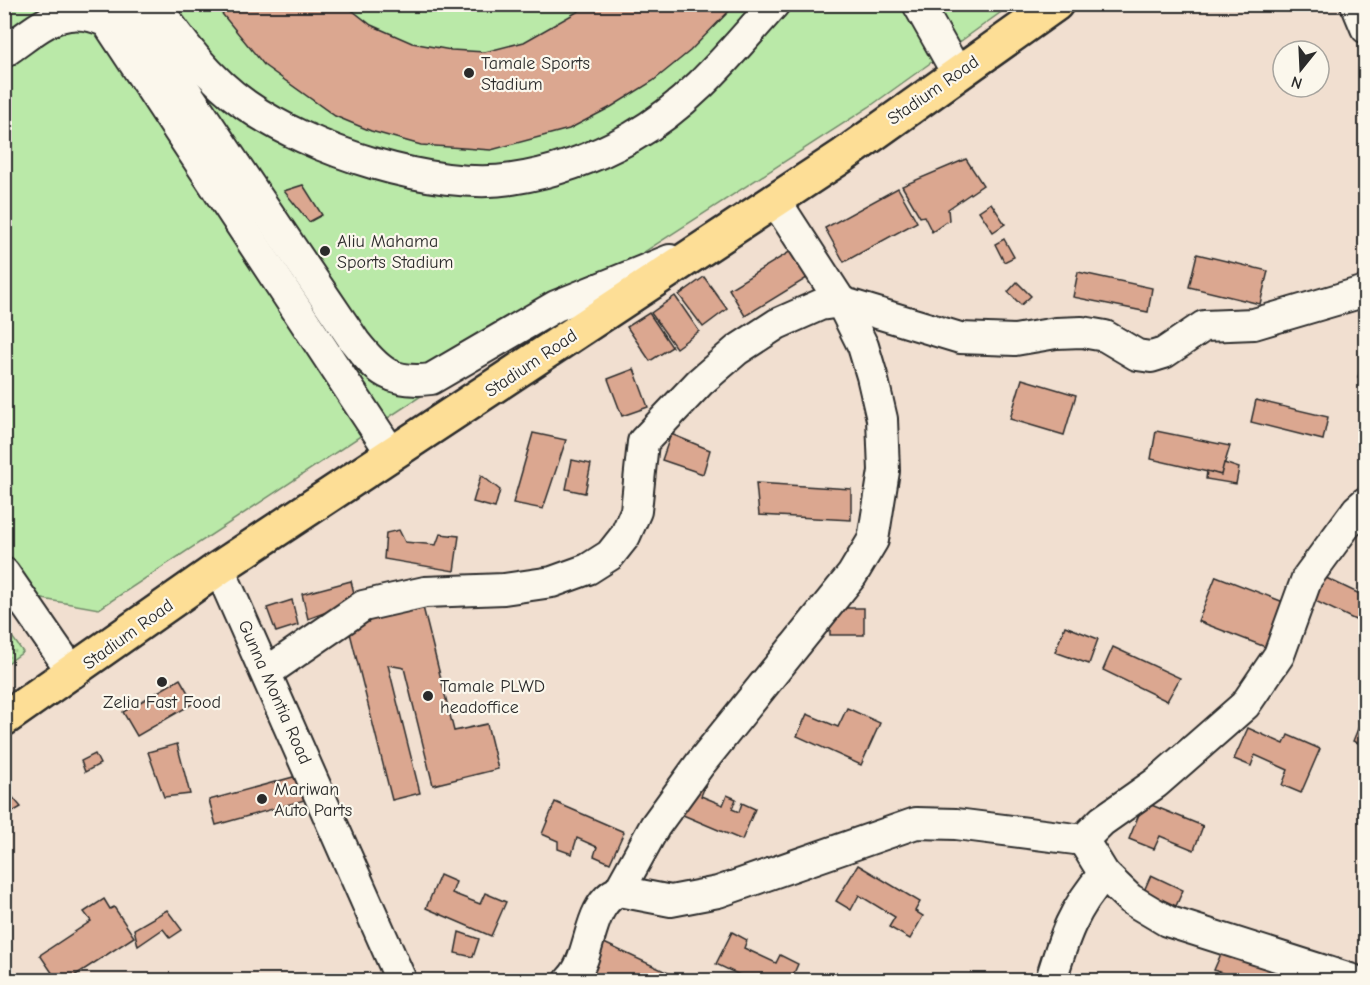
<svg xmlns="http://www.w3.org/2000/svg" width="1370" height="985" font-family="'Comic Neue',sans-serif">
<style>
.park{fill:url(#park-dots);stroke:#728a6a;stroke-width:1.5}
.pitch{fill:#bae9a8;stroke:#728a6a;stroke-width:1.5}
.building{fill:#dba790;stroke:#2b2b2b;stroke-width:1.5}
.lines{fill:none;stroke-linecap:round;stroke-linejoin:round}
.minor-casing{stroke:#2b2b2b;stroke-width:34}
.major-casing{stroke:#2b2b2b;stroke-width:38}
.minor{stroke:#fbf7ec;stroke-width:30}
.major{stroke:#fdde96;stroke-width:33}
.poi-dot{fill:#2b2b2b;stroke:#fbf7ec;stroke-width:2}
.labels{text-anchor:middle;stroke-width:4.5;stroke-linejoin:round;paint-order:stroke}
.poi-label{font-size:18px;fill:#2b2b2b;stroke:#fbf7ec;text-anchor:start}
.street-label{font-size:18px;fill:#2b2b2b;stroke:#fbf7ec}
</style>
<defs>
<pattern id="park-dots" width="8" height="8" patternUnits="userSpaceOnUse" patternTransform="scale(1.5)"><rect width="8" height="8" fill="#bae9a8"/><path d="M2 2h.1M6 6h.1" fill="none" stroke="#a0c891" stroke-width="1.8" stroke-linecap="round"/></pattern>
</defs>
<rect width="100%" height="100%" fill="#f1dfd0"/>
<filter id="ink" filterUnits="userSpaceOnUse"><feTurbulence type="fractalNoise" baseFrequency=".0167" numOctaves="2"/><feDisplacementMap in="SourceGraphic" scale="12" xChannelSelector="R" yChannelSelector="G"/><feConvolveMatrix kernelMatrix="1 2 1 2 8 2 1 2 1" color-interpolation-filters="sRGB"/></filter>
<g filter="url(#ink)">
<path class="park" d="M5,627L23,652L5,665H4Z"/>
<path class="pitch" d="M4,5H1011L869,107L424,394L99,609L9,593L5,587Z"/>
<g class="building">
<path d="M214,4H344L371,25L412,43L451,50L485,52L524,42L591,4H736L690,51L653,81L611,107L569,129L491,150L421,145L371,131L335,116L265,66Z"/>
<path d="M966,159L983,185L948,209L949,220L932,232L924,216L920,217L902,186Z"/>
<path d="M303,185L322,215L309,222L284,191Z"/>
<path d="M898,188L917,222L844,262L825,228Z"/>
<path d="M991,203L1005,224L993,232L979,211Z"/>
<path d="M1004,239L1014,257L1004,262L995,244Z"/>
<path d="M791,251L807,278L745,316L729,289Z"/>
<path d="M1197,254L1268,271L1260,304L1189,287Z"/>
<path d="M1078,272L1152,288L1148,312L1073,297Z"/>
<path d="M704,277L727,309L703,327L679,295Z"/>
<path d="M1017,282L1031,296L1021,305L1008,292Z"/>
<path d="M675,296L699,331L676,348L651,313Z"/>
<path d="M649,313L672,347L650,361L627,327Z"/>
<path d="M1366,352V379L1358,377Z"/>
<path d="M634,369L648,407L622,416L608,379Z"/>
<path d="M1022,379L1076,395L1064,435L1010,419Z"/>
<path d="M1256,400L1328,417L1323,440L1251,422Z"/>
<path d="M1156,431L1230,446L1221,475L1151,459Z"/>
<path d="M533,433L566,440L543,509L513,503Z"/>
<path d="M671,434L710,450L703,474L662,460Z"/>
<path d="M572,460L591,464L585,493L566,489Z"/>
<path d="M1224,463L1239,468L1236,484L1206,479L1207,471L1221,475Z"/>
<path d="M481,475L500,490L495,508L473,502Z"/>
<path d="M756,483L851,489V520L759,515Z"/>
<path d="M399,530L405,542L436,545L440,534L459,536L454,571L384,559L386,533Z"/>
<path d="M1216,576L1286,603L1268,648L1198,621Z"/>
<path d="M1322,576L1366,597V625L1311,599Z"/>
<path d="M351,581L356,601L308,619L302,594Z"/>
<path d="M292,600L298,625L276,632L267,608Z"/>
<path d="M422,603L454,731L487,724L498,769L433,785L404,668L388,665L420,793L392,800L347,621Z"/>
<rect x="830" y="608" width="34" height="27"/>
<path d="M1065,626L1098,639L1089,664L1055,652Z"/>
<path d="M1113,647L1180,678L1167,701L1103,670Z"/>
<path d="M180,679L194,703L137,736L123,712Z"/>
<path d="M847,708L880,723L861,765L797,736L807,714L838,727Z"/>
<path d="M1362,719L1366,720V746L1353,741Z"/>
<path d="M1248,728L1284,744L1288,735L1320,749L1301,793L1282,785L1288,770L1255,755L1251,766L1234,759Z"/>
<path d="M177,744L190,794L164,797L148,752Z"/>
<path d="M95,754L100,764L85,772L81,761Z"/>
<path d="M308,773L315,797L216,825L209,800Z"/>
<path d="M691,778L706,784L701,796L723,805L727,795L736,799L732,809L739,812L742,803L755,809L742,840L676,812Z"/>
<path d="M4,787L21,807L4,817Z"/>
<path d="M555,802L624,832L610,863L594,856L597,847L577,838L572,854L558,849V841L542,834Z"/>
<path d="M1144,802L1203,826L1194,850L1160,836L1154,849L1129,839Z"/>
<path d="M858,865L920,902L915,911L923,916L910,939L889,927L895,917L859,895L851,910L836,901Z"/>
<path d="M440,875L456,882L452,893L480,904L485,893L506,902L491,936L426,908Z"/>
<path d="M1151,875L1183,890L1176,906L1144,891Z"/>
<path d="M104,899L110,909L114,907L134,937L68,980H57L40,955L91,921L84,912Z"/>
<path d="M167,910L182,930L170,938L163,929L138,946L134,929Z"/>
<path d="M459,932L479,939L473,957L455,953Z"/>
<path d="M732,932L747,940L744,948L776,963L780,955L798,964L791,980H750L716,964Z"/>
<path d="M604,943L677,977L675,980H598L588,976Z"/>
<path d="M1224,947L1297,976L1295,980H1240L1214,970Z"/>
</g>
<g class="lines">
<g class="minor-casing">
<g id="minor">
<path d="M127,4L355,342C378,371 392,384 431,379L556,306L670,260"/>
<path d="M155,4C181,42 209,79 246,105C309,150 435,191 512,179C553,173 596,157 632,137C691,103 729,55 774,4"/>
<path d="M918,4L957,73"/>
<path d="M1356,4L1366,28"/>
<path d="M4,52C40,28 62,1 107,22L392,454"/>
<path d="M219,568L401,980"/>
<path d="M4,573L73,673"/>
<path d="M267,672L363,606L425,592L504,589L552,582L588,569L610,555L625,536L636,511L643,442L700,382L737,350L777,324L820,305L841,302L960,338L1015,340L1056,333L1082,332L1105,336L1137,355L1151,357L1164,353L1204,326L1254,324L1366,291"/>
<path d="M1083,840L1104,874L1130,899L1167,921L1353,980"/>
<path d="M619,891L671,901L718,892L916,823L956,824L1083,840L1102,821L1156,783L1245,705L1279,655L1307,578L1357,510L1366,502"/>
<path d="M570,980C593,958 586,905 619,891L655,826L700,764L852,575L873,540L884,471L882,419L872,376L863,346L841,302L775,200"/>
<path d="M1051,980C1064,937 1073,909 1104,874"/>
</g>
</g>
<g class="major-casing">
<path id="major" d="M4,719L219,568L844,155L1056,4"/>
</g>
<use href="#minor" class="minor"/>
<use href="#major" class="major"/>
</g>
</g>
<g class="poi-dot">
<circle cx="469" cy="73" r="6"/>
<circle cx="325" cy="251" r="6"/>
<circle cx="162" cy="682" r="6"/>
<circle cx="428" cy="696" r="6"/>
<circle cx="262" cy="799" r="6"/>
</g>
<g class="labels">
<g class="poi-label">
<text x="481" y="69">Tamale Sports<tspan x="481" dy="21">Stadium</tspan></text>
<text x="337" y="247">Aliu Mahama<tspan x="337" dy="21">Sports Stadium</tspan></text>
<text x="440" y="692">Tamale PLWD<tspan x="440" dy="21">headoffice</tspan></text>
<text x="162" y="708" text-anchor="middle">Zelia Fast Food</text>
<text x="274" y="795">Mariwan<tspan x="274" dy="21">Auto Parts</tspan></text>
</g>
<g class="street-label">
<text transform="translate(933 90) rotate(-35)" y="6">Stadium Road</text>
<text transform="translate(531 363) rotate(-34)" y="6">Stadium Road</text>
<text transform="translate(128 634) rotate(-36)" y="6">Stadium Road</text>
<text transform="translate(275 692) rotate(66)" y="6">Gunna Montia Road</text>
</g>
</g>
<rect width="1370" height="985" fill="none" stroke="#fbf7ec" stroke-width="24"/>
<rect x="12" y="12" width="1346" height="961" fill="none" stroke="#2b2b2b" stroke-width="2" filter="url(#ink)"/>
<g transform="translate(1301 69) rotate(198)"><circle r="28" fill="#fbf7ec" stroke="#a8a59f" stroke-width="1.5"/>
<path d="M0-4.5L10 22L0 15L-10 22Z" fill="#2b2b2b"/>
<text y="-9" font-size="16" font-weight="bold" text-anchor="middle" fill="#2b2b2b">N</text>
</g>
</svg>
